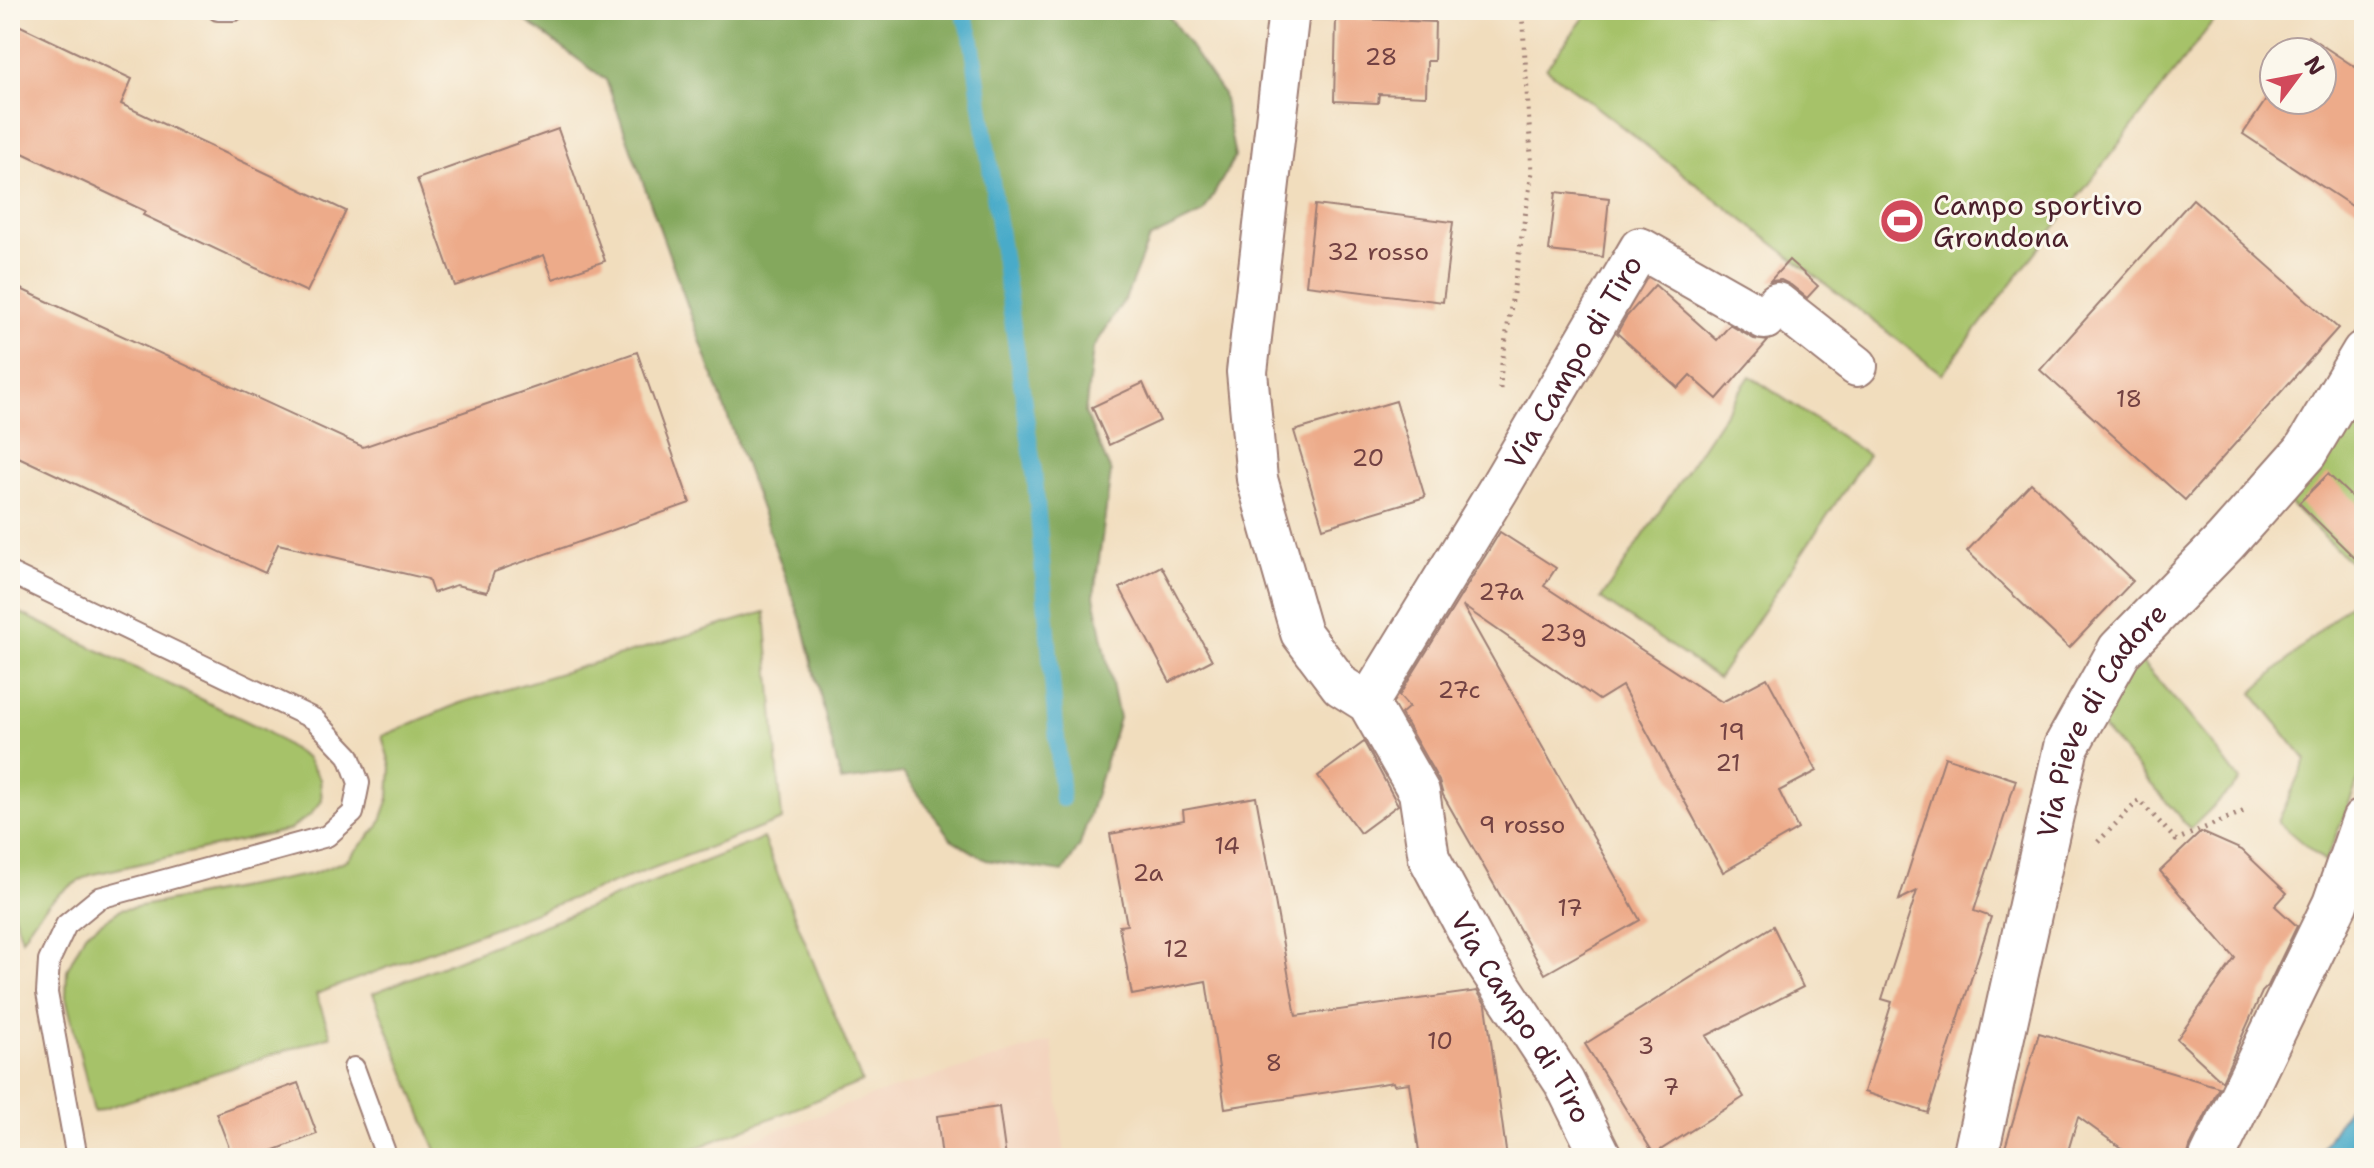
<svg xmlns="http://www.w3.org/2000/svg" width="2374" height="1168" font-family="'Shantell Sans',sans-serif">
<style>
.built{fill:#f3d4be}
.green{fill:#a6c269;stroke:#78704a;stroke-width:2}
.forest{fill:#84a85d;stroke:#676444;stroke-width:2}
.water{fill:#4aabc9;stroke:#4a657a;stroke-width:2}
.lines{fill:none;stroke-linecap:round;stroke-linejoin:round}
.stream{stroke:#4aabc9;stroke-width:16}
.building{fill:#edab8a}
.lane-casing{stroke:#9e7e74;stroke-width:24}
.street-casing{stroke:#9e7e74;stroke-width:44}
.secondary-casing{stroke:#9e7e74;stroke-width:48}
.path{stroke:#9e7e74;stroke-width:5;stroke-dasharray:2 6;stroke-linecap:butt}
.lane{stroke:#fff;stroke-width:20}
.street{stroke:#fff;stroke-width:40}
.secondary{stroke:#fff;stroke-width:44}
.labels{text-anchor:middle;stroke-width:6;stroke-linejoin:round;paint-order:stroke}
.number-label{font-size:24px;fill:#734243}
.poi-label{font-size:28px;fill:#4a1f2b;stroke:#fbf7ec;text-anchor:start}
.street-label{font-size:28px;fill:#4a1f2b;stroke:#fbf7ec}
</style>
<rect width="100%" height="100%" fill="#fbf7ec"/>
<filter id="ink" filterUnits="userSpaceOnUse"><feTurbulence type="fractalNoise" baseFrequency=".0125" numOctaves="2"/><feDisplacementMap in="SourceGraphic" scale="16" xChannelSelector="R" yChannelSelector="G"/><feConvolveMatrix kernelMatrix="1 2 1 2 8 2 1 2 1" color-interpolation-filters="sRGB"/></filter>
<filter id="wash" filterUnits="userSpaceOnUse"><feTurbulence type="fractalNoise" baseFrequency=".006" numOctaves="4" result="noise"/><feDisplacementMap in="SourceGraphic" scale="32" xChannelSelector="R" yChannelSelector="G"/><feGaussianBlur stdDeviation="1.8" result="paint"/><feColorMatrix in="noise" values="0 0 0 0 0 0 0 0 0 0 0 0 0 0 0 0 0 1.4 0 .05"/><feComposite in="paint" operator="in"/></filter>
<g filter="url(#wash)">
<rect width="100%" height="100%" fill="#f1ddbd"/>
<path class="built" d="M1052,1041L1065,1158H702L871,1096Z"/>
<g class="green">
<path d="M1590,10H2222L1942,374L1546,68Z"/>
<path d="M1750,376L1868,455L1718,678L1601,599Z"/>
<path d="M2364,403V576L2289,503L2334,452Z"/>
<path d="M2364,590V767L2325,862L2278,822L2306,760L2252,693Z"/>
<path d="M10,608L263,729L307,759L320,779L322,801L310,815L289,830L90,875C58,891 39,909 22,939L10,902Z"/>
<path d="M765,612L782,820L316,994L331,1036L94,1112L66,997L67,970L85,934L120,910L312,874L347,860L379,826L389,798L391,767L382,736L460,703Z"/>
<path d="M2140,660L2204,733L2240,781L2190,829L2098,723L2118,684Z"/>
<path d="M763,838L862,1082L671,1158H439L373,993Z"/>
</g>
<path class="forest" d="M511,10H1165L1223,94L1235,157L1203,213L1149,239L1126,297L1093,349L1085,413L1111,472L1094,596L1119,718L1080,845L1063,872L986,860L951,839L903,773L841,781L804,628L606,80Z"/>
<path class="water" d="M2364,1082V1158H2316Z"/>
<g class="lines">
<path class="stream" d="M962,10L971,35L1035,479L1062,799"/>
</g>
<g id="blocks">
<g class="building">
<path d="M1336,18L1435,22L1434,61H1427L1426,96L1379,94L1378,103L1334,101Z"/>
<path d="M10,21L132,79L121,104L346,211L307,292L143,215L145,211L10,147Z"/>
<path d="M2308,36L2364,73V214L2243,134L2274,88V100H2322V52H2298Z"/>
<path d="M558,129L605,261L553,279L544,255L455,286L417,179Z"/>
<path d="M1556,192L1609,198L1603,257L1549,251Z"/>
<path d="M2193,199L2338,328L2185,500L2040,370Z"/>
<path d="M1315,205L1453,222L1443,302L1306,285Z"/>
<path d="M1789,260L1818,286L1807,298L1791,285L1781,280L1770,281Z"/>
<path d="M10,284L363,447L637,352L690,503L494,572L487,592L456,585L433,593L428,579L278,544L265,573L10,453Z"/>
<path d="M1655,285L1717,340L1730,325L1754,339L1768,341L1717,399L1690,375L1678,388L1617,333L1626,317Z"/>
<path d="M1143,383L1160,421L1109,445L1092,407Z"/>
<path d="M1396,401L1425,497L1323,528L1294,431Z"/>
<path d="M2328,474L2364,509V567L2299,503Z"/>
<path d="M2031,483L2133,581L2069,648L1967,551Z"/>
<path d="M1500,532L1556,568L1544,586L1722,702L1767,678L1817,771L1779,791L1798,829L1723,872L1622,686L1599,700L1463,606L1640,920L1545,974L1443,795L1439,781L1401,714L1409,707L1399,696Z"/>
<path d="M1161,566L1212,660L1170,682L1120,588Z"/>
<path d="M1364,742L1398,805L1360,833L1318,776Z"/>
<path d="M1945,757L2016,780L1974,911L1991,917L1928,1113L1864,1092L1892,1002L1882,999L1917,891L1899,900Z"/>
<path d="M1256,797L1296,1016L1477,991L1486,1005L1507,1158H1420L1409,1083L1394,1085L1393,1082L1225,1108L1206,981L1132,995L1119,926L1127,925L1110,834L1184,820L1183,810Z"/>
<path d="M2201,832L2242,850L2287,893L2275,906L2297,926L2268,986L2262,992L2222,1081L2177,1039L2235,958L2160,871Z"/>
<path d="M1773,926L1803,987L1706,1036L1744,1097L1654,1154L1585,1044Z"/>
<path d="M2039,1033L2219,1087L2190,1147L2187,1158H2135L2078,1117L2066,1158H2002Z"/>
<path d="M298,1083L317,1134L254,1158H233L216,1113Z"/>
<path d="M999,1107L1006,1158H942L937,1116Z"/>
</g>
</g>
</g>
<g filter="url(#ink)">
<use href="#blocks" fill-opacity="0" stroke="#9e7e74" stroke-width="2"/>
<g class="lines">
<g class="lane-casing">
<g id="lane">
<path d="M218,10H234"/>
<path d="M10,573L314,719L349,756L359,783L353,813L327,836L99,898L66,925L49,961L47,993L77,1158"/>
<path d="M354,1068L387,1158"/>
</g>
</g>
<g class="street-casing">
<g id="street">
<path id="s1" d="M1289,10L1247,372L1257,479L1301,633L1341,686L1368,703L1419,792L1429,858L1482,957L1564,1082L1602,1158"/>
<path id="s2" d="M1368,703L1498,490L1640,248L1765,319L1777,303L1857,366"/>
</g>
</g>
<g class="secondary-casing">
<g id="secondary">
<path id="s3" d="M1975,1158L2066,747L2120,650L2226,541L2305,452L2364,353"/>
<path d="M2212,1158L2335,904L2364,821"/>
</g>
</g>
<g class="path">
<path d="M1500,389L1501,370L1532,172L1522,10"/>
<path d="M2098,842L2139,800L2176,840L2247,810"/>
</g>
<use href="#lane" class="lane"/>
<use href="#street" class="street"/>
<use href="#secondary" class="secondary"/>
</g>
</g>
<defs>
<g id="stadium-disc" transform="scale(2.3)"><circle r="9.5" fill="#d1495b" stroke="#fbf7ec"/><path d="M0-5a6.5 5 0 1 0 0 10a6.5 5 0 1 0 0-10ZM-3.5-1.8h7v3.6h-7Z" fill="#fff"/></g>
</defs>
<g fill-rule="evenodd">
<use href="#stadium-disc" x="1902" y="221"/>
</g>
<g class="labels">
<g class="number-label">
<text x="1381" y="65">28</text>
<text x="1378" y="260">32 rosso</text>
<text x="2129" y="407">18</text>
<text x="1368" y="466">20</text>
<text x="1501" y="600">27a</text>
<text x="1563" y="641">23g</text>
<text x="1459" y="698">27c</text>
<text x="1732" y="740">19</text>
<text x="1728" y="771">21</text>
<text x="1522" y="833">9 rosso</text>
<text x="1227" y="854">14</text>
<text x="1148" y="881">2a</text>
<text x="1570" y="916">17</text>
<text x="1176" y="957">12</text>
<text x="1440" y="1049">10</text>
<text x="1646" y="1054">3</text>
<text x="1274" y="1071">8</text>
<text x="1671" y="1095">7</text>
</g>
<g class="poi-label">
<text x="1933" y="215">Campo sportivo<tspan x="1933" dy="32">Grondona</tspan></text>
</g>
<g class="street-label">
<text dy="10" stroke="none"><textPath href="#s2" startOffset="398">Via Campo di Tiro</textPath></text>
<text dy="10" stroke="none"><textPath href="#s3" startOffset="460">Via Pieve di Cadore</textPath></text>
<text dy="10" stroke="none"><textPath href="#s1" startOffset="1084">Via Campo di Tiro</textPath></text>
</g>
</g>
<rect width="2374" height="1168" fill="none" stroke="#fbf7ec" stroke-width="40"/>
<g transform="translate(2298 76) rotate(58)"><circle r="38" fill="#fbf7ec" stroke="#b4a19f" stroke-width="2"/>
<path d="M0-6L14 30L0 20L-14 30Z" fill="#d1495b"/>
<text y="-12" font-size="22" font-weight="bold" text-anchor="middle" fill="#4a1f2b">N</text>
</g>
</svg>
